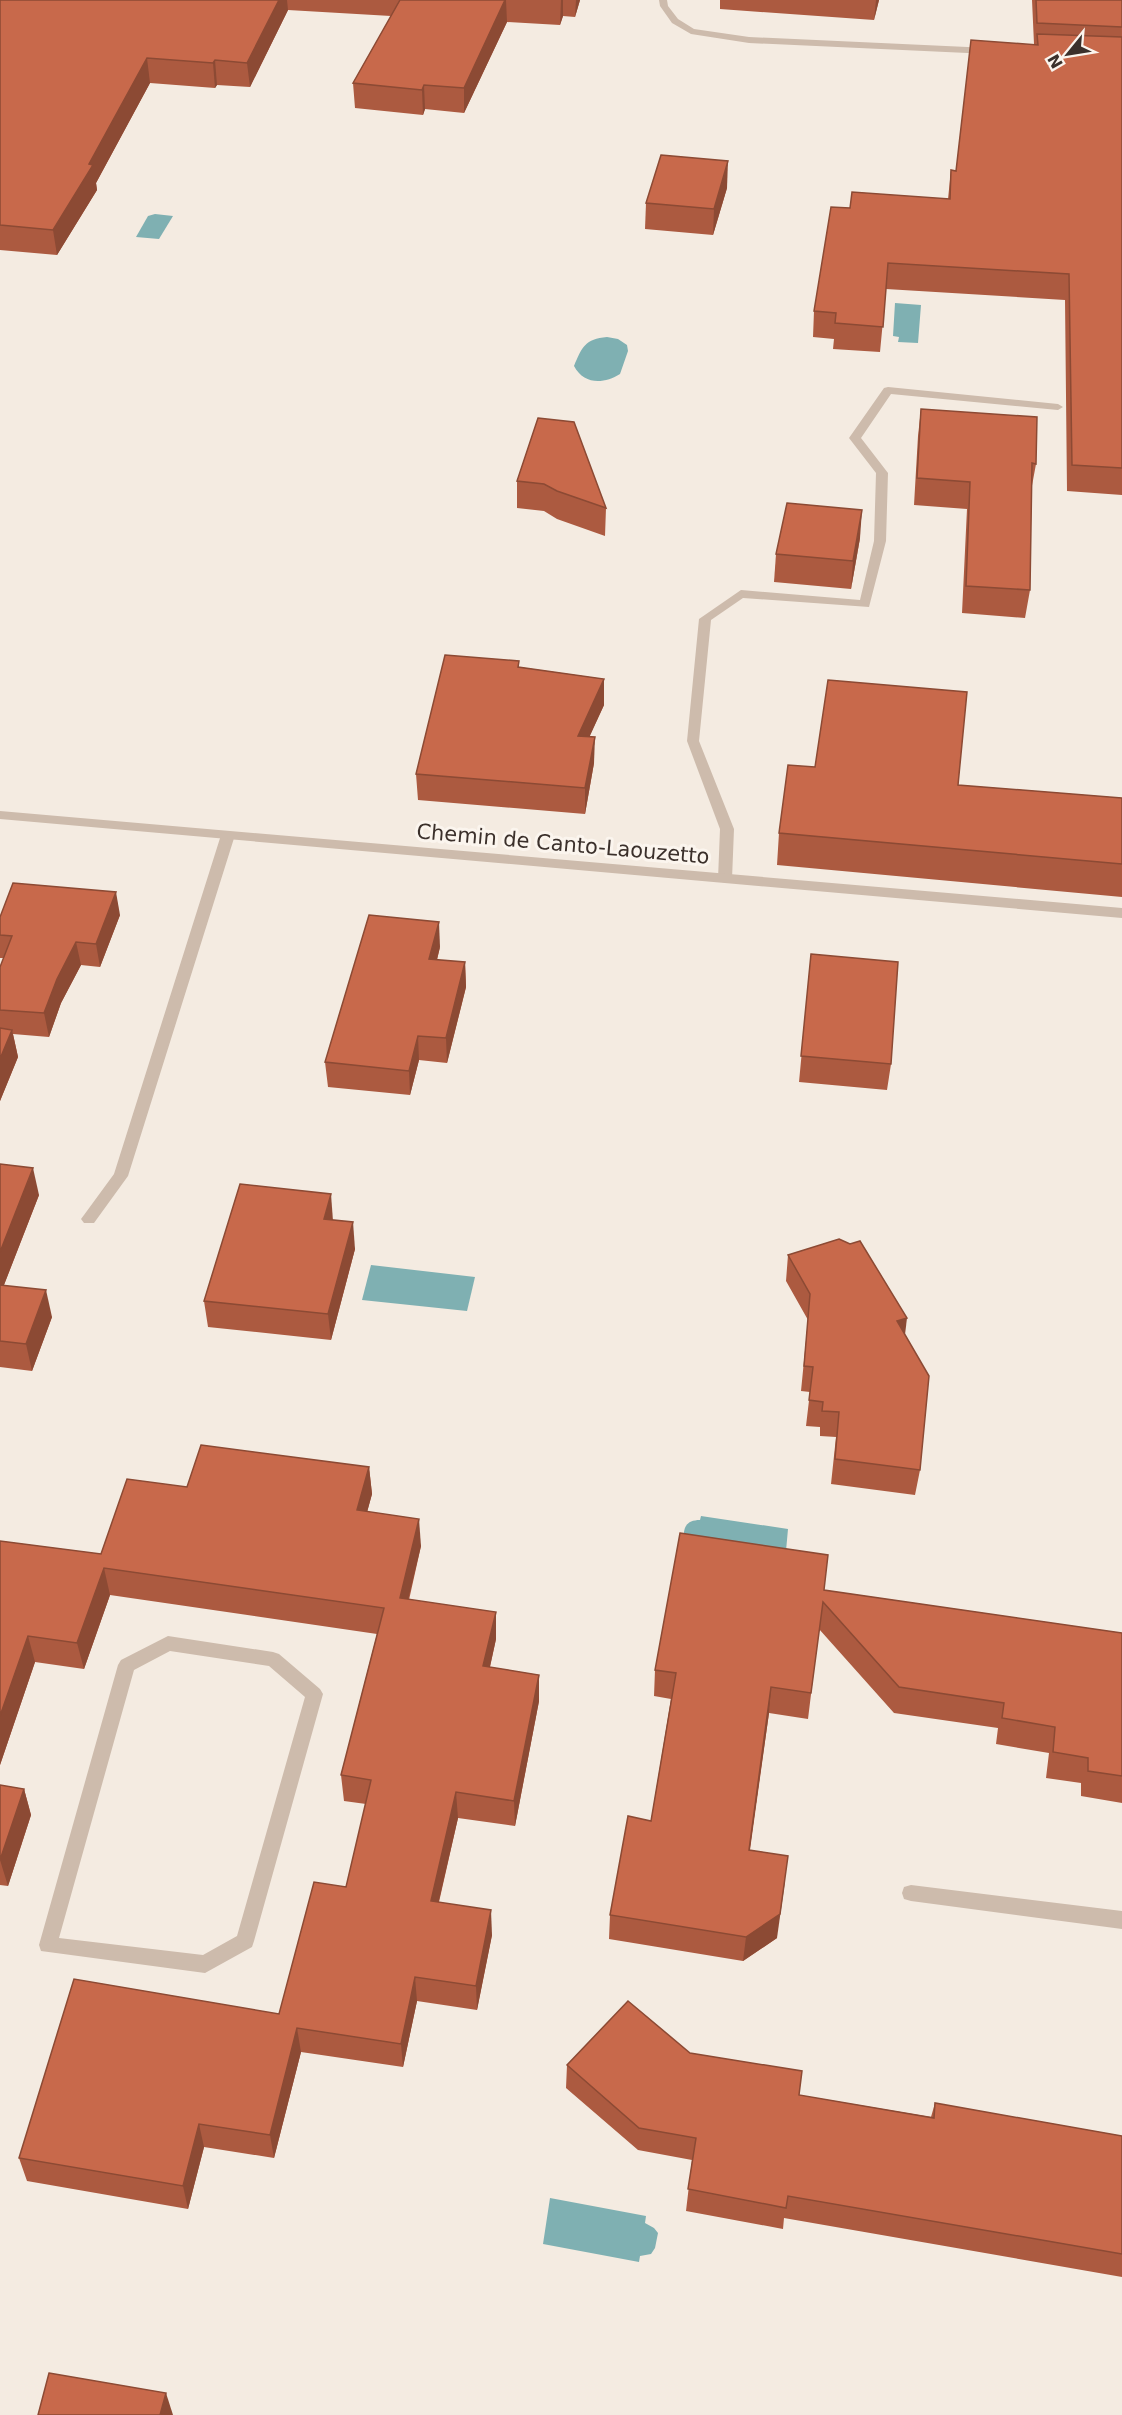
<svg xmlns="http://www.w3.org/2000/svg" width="1122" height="2415" font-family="'DejaVu Sans',sans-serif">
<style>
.water{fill:#7fb0b2}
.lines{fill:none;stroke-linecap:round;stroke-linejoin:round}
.service{fill:#cdbbac;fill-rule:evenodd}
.minor{fill:#cdbbac;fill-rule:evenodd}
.wall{fill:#ac5a40}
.shaded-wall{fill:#8c4a34}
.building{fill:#c8694b;stroke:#8c4a34;stroke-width:1.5}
.labels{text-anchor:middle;stroke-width:6;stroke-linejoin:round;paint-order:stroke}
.street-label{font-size:21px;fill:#3b302b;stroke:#fbf5ee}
</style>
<rect width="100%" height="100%" fill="#f4ebe1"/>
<g class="water">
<path d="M155,214L173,216L159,239L136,237L148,216Z"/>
<path d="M895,303L921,305L918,343L898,342L899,337L893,336Z"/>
<path d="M607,337L618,339L627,345L628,351L620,374C604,384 584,385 574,366C582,347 585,339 607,337Z"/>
<path d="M371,1265L475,1277L467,1311L362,1300Z"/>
<path d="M701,1516L788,1529L785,1562L684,1537C683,1526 688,1520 700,1520Z"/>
<path d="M550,2198L646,2216L645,2223L654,2228L658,2233L655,2248L651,2254L640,2256L639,2262L543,2244Z"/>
</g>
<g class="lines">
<g class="service">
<path d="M659,0H667L668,6L678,19L694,29L749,37L989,48L994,51L989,54L749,43L691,34L672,23L660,6Z"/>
<path d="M888,387L1058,404L1063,407L1058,410L891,394L861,438L888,473L886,541L869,607L743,598L711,620L699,741L734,829L732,879L730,882H720L718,879L720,829L687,741L699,619L741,590L860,600L874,541L876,473L849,438L884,388Z"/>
<path d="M228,831L235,835L128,1176L94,1223H84L81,1219L84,1215L114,1174L221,835Z"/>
<path d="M168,1636L273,1652L279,1654L320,1689L323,1694L254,1941L252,1947L205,1973L41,1951L39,1945L118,1665L121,1660ZM170,1651L269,1666L305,1697L237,1936L203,1955L59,1938L134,1670Z"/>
<path d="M911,1885L1122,1911V1929L911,1901L904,1899L902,1893L904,1887Z"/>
</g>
<path class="minor" d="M0,811L1122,908V918L0,819Z"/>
</g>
<g class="wall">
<path d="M0,0H580L575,17L563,16L560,25L507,22L464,113L425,109L423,115L355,108L353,83L391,16L288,10L250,87L217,85L215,88L150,83L96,183L97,190L57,255L0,250Z"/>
<path d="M720,0H879L874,20L720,9Z"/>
<path d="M1032,0H1122V495L1067,491L1065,300L886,289L880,352L833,349L834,339L813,337L814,311L850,208L948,199L951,170L956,171L1034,44Z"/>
<path d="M727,188L713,235L645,229L646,203Z"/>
<path d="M921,409L1036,464L1031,491L1030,590L1025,618L962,613L967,509L914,505L918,436Z"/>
<path d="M538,418L606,508L605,536L557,519L544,511L517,508V481Z"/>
<path d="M860,538L851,589L774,582L776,554Z"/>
<path d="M519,661V667L604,679V705L589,737L594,763L585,814L418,800L416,774Z"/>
<path d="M958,785L1122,798V897L777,865L779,833Z"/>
<path d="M120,915L100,967L81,965L61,1003L49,1037L13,1034L18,1057L0,1101V967L4,958H0V917Z"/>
<path d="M440,947L437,960L465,962L466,987L447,1063L419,1060L410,1095L328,1087L325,1062Z"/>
<path d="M811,954L891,1064L887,1090L799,1082Z"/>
<path d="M0,1164L39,1195L4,1285L52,1317L32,1371L0,1367Z"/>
<path d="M333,1220L355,1249L331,1340L208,1327L204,1301Z"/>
<path d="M788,1255L905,1335L920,1470L915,1495L831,1484L836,1437L820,1436V1427L806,1426L810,1392L801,1391L808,1320L786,1281Z"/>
<path d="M369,1467L372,1494L367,1512L421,1546L409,1600L496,1639L490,1667L539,1675V1701L515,1826L458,1818L439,1902L492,1935L477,2010L417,2001L403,2067L301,2052L274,2158L204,2147L188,2209L27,2181L19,2158L279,2014L346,1887L366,1804L344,1801L341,1775L377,1634L110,1595L84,1669L35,1662L0,1765V1541L101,1554L187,1487Z"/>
<path d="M824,1590L1122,1633V1803L1081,1796V1783L1046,1778L1049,1753L996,1744L998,1728L894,1713L819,1629L808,1719L769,1713L750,1850L777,1938L743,1961L609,1939L610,1915L651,1821L671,1699L654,1696L655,1670Z"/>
<path d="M0,1785L24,1789L31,1815L8,1886L0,1885Z"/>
<path d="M690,2053L799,2095L931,2117L935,2103L1122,2136V2277L784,2218L783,2229L686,2211L692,2160L638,2150L566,2088L567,2065Z"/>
</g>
<g class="shaded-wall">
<path d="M279,0H287L288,10L250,87L247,63Z"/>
<path d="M505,0H506L507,22L464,113V88Z"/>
<path d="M561,0H563V16L560,25Z"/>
<path d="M576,0H580L575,17Z"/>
<path d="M876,0H879L874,20Z"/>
<path d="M147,58L150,83L96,183L97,190L57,255L53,230Z"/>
<path d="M215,60L217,85L215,88L213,63Z"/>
<path d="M424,85L425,109L423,115L422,90Z"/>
<path d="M728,161L727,188L713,235L714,209Z"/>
<path d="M862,510L860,538L851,589L853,561Z"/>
<path d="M604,679V705L578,762V736Z"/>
<path d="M595,737L594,763L585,814V788Z"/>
<path d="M116,892L120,915L100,967L96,944Z"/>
<path d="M439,922L440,947L431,983L429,959Z"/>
<path d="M76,942L81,965L61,1003L49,1037L44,1013L57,979Z"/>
<path d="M465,962L466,987L447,1063L446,1038Z"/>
<path d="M12,1030L18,1057L0,1101V1059Z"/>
<path d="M418,1036L419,1060L410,1095L409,1071Z"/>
<path d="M33,1168L39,1195L0,1295V1252Z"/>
<path d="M331,1194L333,1221L324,1219Z"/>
<path d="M353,1222L355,1249L331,1340L328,1314Z"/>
<path d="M46,1290L52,1317L32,1371L26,1344Z"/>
<path d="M907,1318L904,1343L897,1321Z"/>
<path d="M369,1467L372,1494L360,1538L357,1510Z"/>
<path d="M419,1519L421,1546L402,1625L400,1598Z"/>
<path d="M104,1568L110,1595L84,1669L77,1643Z"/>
<path d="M496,1612V1639L484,1693L483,1666Z"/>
<path d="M28,1636L35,1662L0,1765V1716Z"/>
<path d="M539,1675V1701L515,1826L514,1801Z"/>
<path d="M771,1687L769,1713L746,1874L749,1850Z"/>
<path d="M24,1789L31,1815L8,1886L0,1860Z"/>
<path d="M456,1792L458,1818L433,1926L431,1901Z"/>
<path d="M785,1881L777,1938L743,1961L746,1937Z"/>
<path d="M491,1910L492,1935L477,2010L476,1986Z"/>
<path d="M415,1977L417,2001L403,2067L401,2044Z"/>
<path d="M297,2028L301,2052L274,2158L270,2135Z"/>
<path d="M199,2124L204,2147L188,2209L183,2186Z"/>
<path d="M166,2393L173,2415H160Z"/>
</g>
<g class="building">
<path d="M0,0H279L247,63L215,60L213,63L147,58L89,164L93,165L53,230L0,225Z"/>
<path d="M400,0H505L464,88L424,85L422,90L353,83Z"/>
<path d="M1036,0H1122V27L1037,23Z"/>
<path d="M1037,34L1122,37V468L1072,465L1069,274L888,263L883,327L835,323L836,313L814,311L831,207L850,208L852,192L950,199L951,170L956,171L971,40L1038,45Z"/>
<path d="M661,155L728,161L714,209L646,203Z"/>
<path d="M921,409L1037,417L1036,464L1032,463L1030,590L966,586L970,482L917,478Z"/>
<path d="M538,418L574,422L606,508L557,491L544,484L517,481Z"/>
<path d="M787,503L862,510L853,561L776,554Z"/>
<path d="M445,655L519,661L518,667L604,679L578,736L595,737L585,788L416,774Z"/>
<path d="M828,680L967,692L958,785L1122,798V864L779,833L788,765L815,767Z"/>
<path d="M13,883L116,892L96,944L76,942L57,979L44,1013L0,1010V967L12,936L0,935V917Z"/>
<path d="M369,915L439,922L429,959L465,962L446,1038L418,1036L409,1071L325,1062Z"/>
<path d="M811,954L898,962L891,1064L801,1056Z"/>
<path d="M0,1028L12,1030L0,1059Z"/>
<path d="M0,1164L33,1168L0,1252Z"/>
<path d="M240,1184L331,1194L324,1219L353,1222L328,1314L204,1301Z"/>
<path d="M839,1239L850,1244L860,1241L907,1318L897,1321L929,1376L920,1470L835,1459L839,1412L822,1411L823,1402L809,1400L813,1367L804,1366L810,1294L788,1255Z"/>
<path d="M0,1285L46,1290L26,1344L0,1341Z"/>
<path d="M201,1445L369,1467L357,1510L419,1519L400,1598L496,1612L483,1666L539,1675L514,1801L456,1792L431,1901L491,1910L476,1986L415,1977L401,2044L297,2028L270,2135L199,2124L183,2186L19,2158L74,1979L279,2014L314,1882L346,1887L371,1780L341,1775L384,1608L104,1568L77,1643L28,1636L0,1716V1541L101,1554L127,1479L187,1487Z"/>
<path d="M680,1533L828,1555L824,1590L1122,1633V1776L1088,1771V1758L1053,1752L1055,1727L1002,1718L1004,1703L899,1687L823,1602L811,1693L771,1687L749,1850L788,1856L780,1914L746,1937L610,1915L628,1816L651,1821L676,1673L655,1670Z"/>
<path d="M0,1785L24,1789L0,1860Z"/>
<path d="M628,2001L690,2053L802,2071L799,2095L934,2118L935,2103L1122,2136V2254L788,2196L786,2208L688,2189L696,2138L639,2128L567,2065Z"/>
<path d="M49,2373L166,2393L160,2415H38Z"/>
</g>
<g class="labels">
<g class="street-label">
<text transform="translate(563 844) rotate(5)" y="7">Chemin de Canto-Laouzetto</text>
</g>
</g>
<g transform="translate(1068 54) rotate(240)" stroke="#fbf5ee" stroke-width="4.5" paint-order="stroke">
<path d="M0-4.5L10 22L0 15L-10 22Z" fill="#3b302b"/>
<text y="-9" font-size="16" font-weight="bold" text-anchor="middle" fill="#3b302b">N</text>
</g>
</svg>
